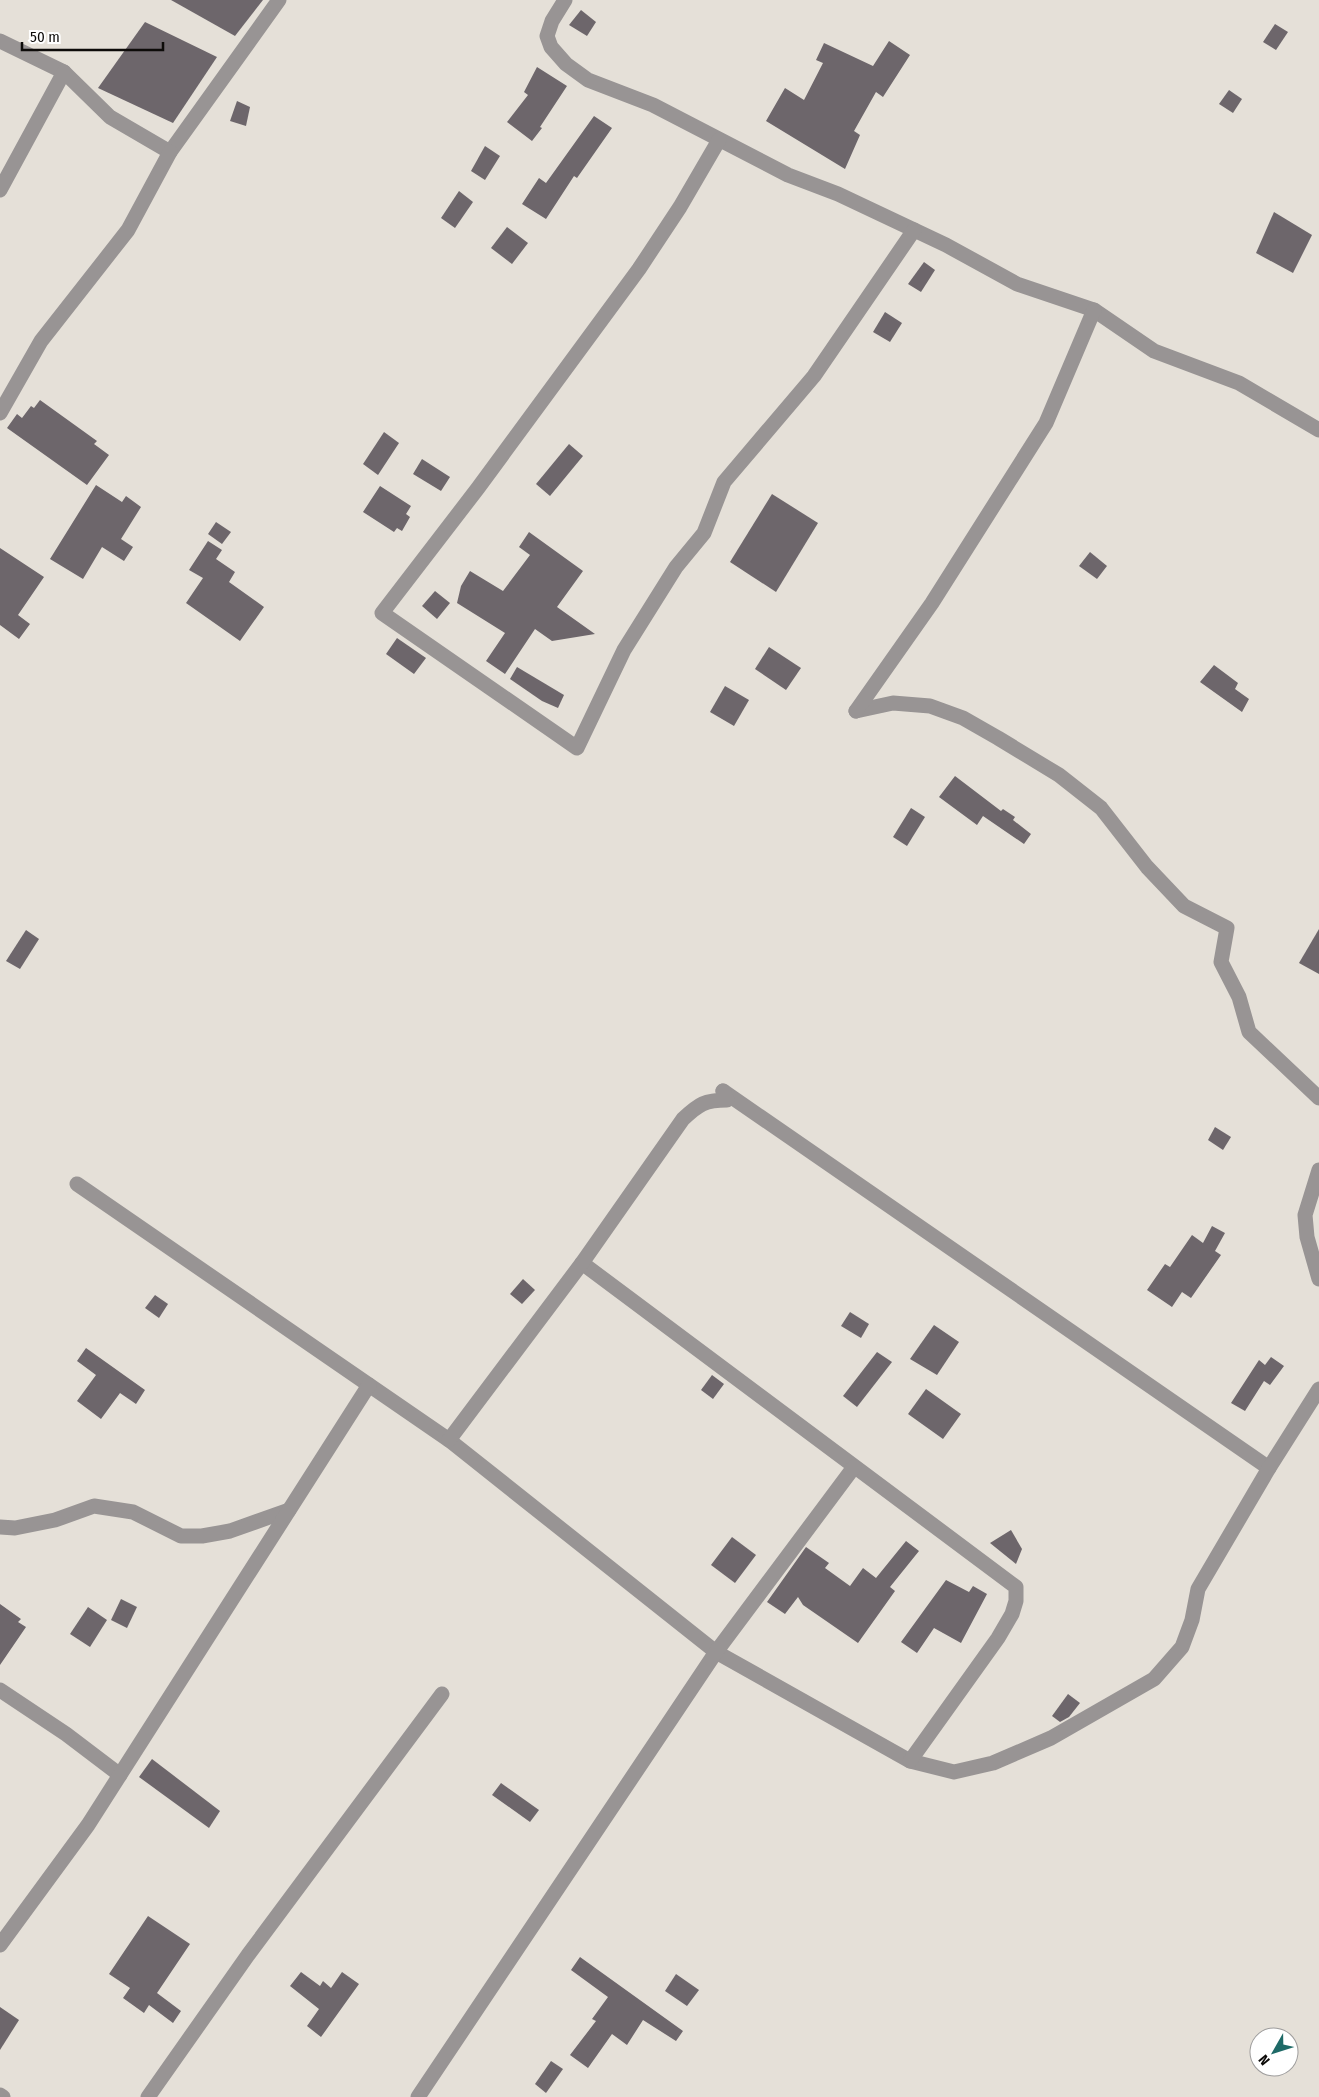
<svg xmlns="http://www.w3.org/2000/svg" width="1319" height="2097" font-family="'Fira Sans Condensed',sans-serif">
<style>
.building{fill:#6d666b}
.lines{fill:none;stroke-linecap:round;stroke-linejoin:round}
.minor{stroke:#989494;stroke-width:15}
</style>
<rect width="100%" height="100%" fill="#e5e0d8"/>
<g class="building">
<path d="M171,0H263L235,36Z"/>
<path d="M581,10L596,22L587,36L569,25Z"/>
<path d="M145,22L217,57L173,123L98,88Z"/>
<path d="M1275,24L1288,32L1276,50L1263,42Z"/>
<path d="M889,41L910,55L883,97L876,92L854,131L860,135L845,169L766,121L785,88L804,100L823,63L816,60L824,43L873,66Z"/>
<path d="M537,67L567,86L540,127L542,128L532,141L507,122L528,95L524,92Z"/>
<path d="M1229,90L1242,99L1233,113L1219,104Z"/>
<path d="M237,101L250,107L246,126L230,121Z"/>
<path d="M594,116L612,128L577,178L574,176L546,219L522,204L539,178L546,183Z"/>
<path d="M485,146L500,156L485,180L471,171Z"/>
<path d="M459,191L473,202L455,228L441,218Z"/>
<path d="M1274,212L1312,235L1293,273L1256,253Z"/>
<path d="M507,227L528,243L512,264L491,248Z"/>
<path d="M924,262L935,270L921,292L908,284Z"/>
<path d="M885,312L902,323L890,342L873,332Z"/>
<path d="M40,400L97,441L94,444L109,455L87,485L7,428L17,414L22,418L31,406L34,408Z"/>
<path d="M384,432L399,443L378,475L363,464Z"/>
<path d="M569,444L583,456L550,496L536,484Z"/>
<path d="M422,459L450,477L441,491L413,474Z"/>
<path d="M96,485L122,502L126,496L141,507L121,539L133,547L124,561L102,547L83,579L50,559Z"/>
<path d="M380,486L411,506L406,514L410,517L402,531L397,528L394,532L363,512Z"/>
<path d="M772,494L818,523L776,592L730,562Z"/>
<path d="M216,522L231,532L222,544L208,534Z"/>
<path d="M529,532L583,571L557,607L595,634L552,641L535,629L505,674L486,661L505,633L457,603L461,586L470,571L503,591L530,555L519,547Z"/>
<path d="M208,541L222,550L216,559L235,572L229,582L264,607L240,641L186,603L203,578L189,570Z"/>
<path d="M0,548L44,577L18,615L30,624L19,639L0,625Z"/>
<path d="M1090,552L1107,566L1097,579L1079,566Z"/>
<path d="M435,591L450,603L437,619L422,606Z"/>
<path d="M397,638L426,658L414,674L386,654Z"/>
<path d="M769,647L801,668L786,690L755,669Z"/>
<path d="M1214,665L1238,683L1235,689L1249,699L1242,712L1200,682Z"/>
<path d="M517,667L564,695L558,708L542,701L510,679Z"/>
<path d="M725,686L749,700L734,726L710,712Z"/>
<path d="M955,776L1001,811L1003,809L1015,817L1013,820L1031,834L1024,844L983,816L977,825L939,797Z"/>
<path d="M911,808L925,817L907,846L893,837Z"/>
<path d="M1319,929V974L1299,963Z"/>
<path d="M26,930L39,939L20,969L6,961Z"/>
<path d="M1215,1127L1231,1137L1223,1150L1208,1140Z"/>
<path d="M1212,1226L1225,1233L1215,1251L1221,1255L1191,1298L1182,1292L1172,1307L1147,1290L1165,1264L1170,1267L1192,1235L1203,1243Z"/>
<path d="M523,1279L535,1290L522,1304L510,1294Z"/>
<path d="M155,1295L168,1304L159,1318L145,1308Z"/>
<path d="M850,1312L869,1324L861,1338L841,1326Z"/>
<path d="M934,1325L959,1342L937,1375L910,1359Z"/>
<path d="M86,1348L145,1390L136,1404L120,1393L101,1419L77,1401L96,1375L77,1361Z"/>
<path d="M877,1352L892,1362L857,1407L843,1396Z"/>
<path d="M1271,1357L1284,1366L1270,1385L1264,1381L1245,1411L1231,1403L1259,1360L1265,1365Z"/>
<path d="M712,1375L724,1384L713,1399L701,1390Z"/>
<path d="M926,1389L961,1414L943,1439L908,1414Z"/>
<path d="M1011,1530L1022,1549L1016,1564L990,1543Z"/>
<path d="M732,1537L756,1555L735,1583L711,1565Z"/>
<path d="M906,1541L919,1551L890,1587L895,1591L858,1643L803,1605L798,1597L785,1614L767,1602L806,1547L829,1563L825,1568L850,1586L863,1568L876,1578Z"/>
<path d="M946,1580L969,1592L973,1586L987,1594L961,1643L934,1628L917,1653L901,1642Z"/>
<path d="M121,1599L137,1607L127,1628L111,1620Z"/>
<path d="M0,1604L21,1619L18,1622L26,1627L0,1665Z"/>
<path d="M88,1607L107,1620L90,1647L70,1634Z"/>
<path d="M1068,1694L1080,1703L1069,1717L1060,1722L1052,1716Z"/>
<path d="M152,1759L220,1811L209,1828L139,1777Z"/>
<path d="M501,1783L539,1810L530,1822L492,1795Z"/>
<path d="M148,1916L190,1944L157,1993L181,2011L173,2023L149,2005L144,2013L123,1998L130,1988L109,1974Z"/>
<path d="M580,1957L683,2031L676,2041L643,2020L627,2045L612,2034L588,2068L570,2055L596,2021L592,2019L608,1997L571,1970Z"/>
<path d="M301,1972L320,1986L323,1981L331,1988L342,1972L359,1984L321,2037L307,2026L319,2009L290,1986Z"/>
<path d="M676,1974L699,1990L687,2006L665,1991Z"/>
<path d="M0,2007L19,2020L0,2050Z"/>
<path d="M551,2061L563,2069L546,2093L535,2084Z"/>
</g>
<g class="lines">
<g class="minor">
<path d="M565,0L552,21L547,36L551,47L566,64L588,80L653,105L788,175L838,194L946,245L1017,284L1094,310L1154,351L1239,383L1319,430"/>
<path d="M0,41L64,72"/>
<path d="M719,140L680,207L639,269L478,488L382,613L577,748L624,650L676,567L704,533L724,482L814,376L914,230"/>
<path d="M0,190L64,72L110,117L170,152L279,0"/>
<path d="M0,413L41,341L128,230L170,152"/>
<path d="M856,711L893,703L930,706L963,718L998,738L1059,775L1101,808L1147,867L1184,906L1227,928L1221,962L1239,997L1249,1032L1319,1098"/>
<path d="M856,711L932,603L1046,423L1094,310"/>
<path d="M723,1091L1269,1468"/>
<path d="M1319,1170L1305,1215L1307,1237L1319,1279"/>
<path d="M77,1184L449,1440L716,1652L910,1761L954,1772L993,1763L1051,1738L1154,1679L1182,1647L1192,1620L1198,1589L1269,1468L1319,1389"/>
<path d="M582,1263L1016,1587V1601L1012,1614L998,1638L910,1761"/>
<path d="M449,1440L582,1263L683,1119C699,1104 705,1100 727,1100L723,1091"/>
<path d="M0,1527L15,1528L55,1520L94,1506L133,1512L181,1536H202L230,1531L289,1510"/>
<path d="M0,1690L66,1734L120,1775"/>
<path d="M0,1945L88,1825L369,1385"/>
<path d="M0,2095L3,2097"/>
<path d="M148,2097L248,1955L442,1694"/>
<path d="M418,2097L716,1652L854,1467"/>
</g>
</g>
<g transform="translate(1274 2052) rotate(231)"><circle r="24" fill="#ffffff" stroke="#9e9d9d"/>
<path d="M0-4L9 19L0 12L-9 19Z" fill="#1e6a67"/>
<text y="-8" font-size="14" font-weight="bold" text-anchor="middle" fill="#0d0b09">N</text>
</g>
<path d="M22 42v8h141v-8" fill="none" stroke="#0d0b09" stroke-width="2.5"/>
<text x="30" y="42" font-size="15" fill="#0d0b09" stroke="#ffffff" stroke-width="4" paint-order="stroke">50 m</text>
</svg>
